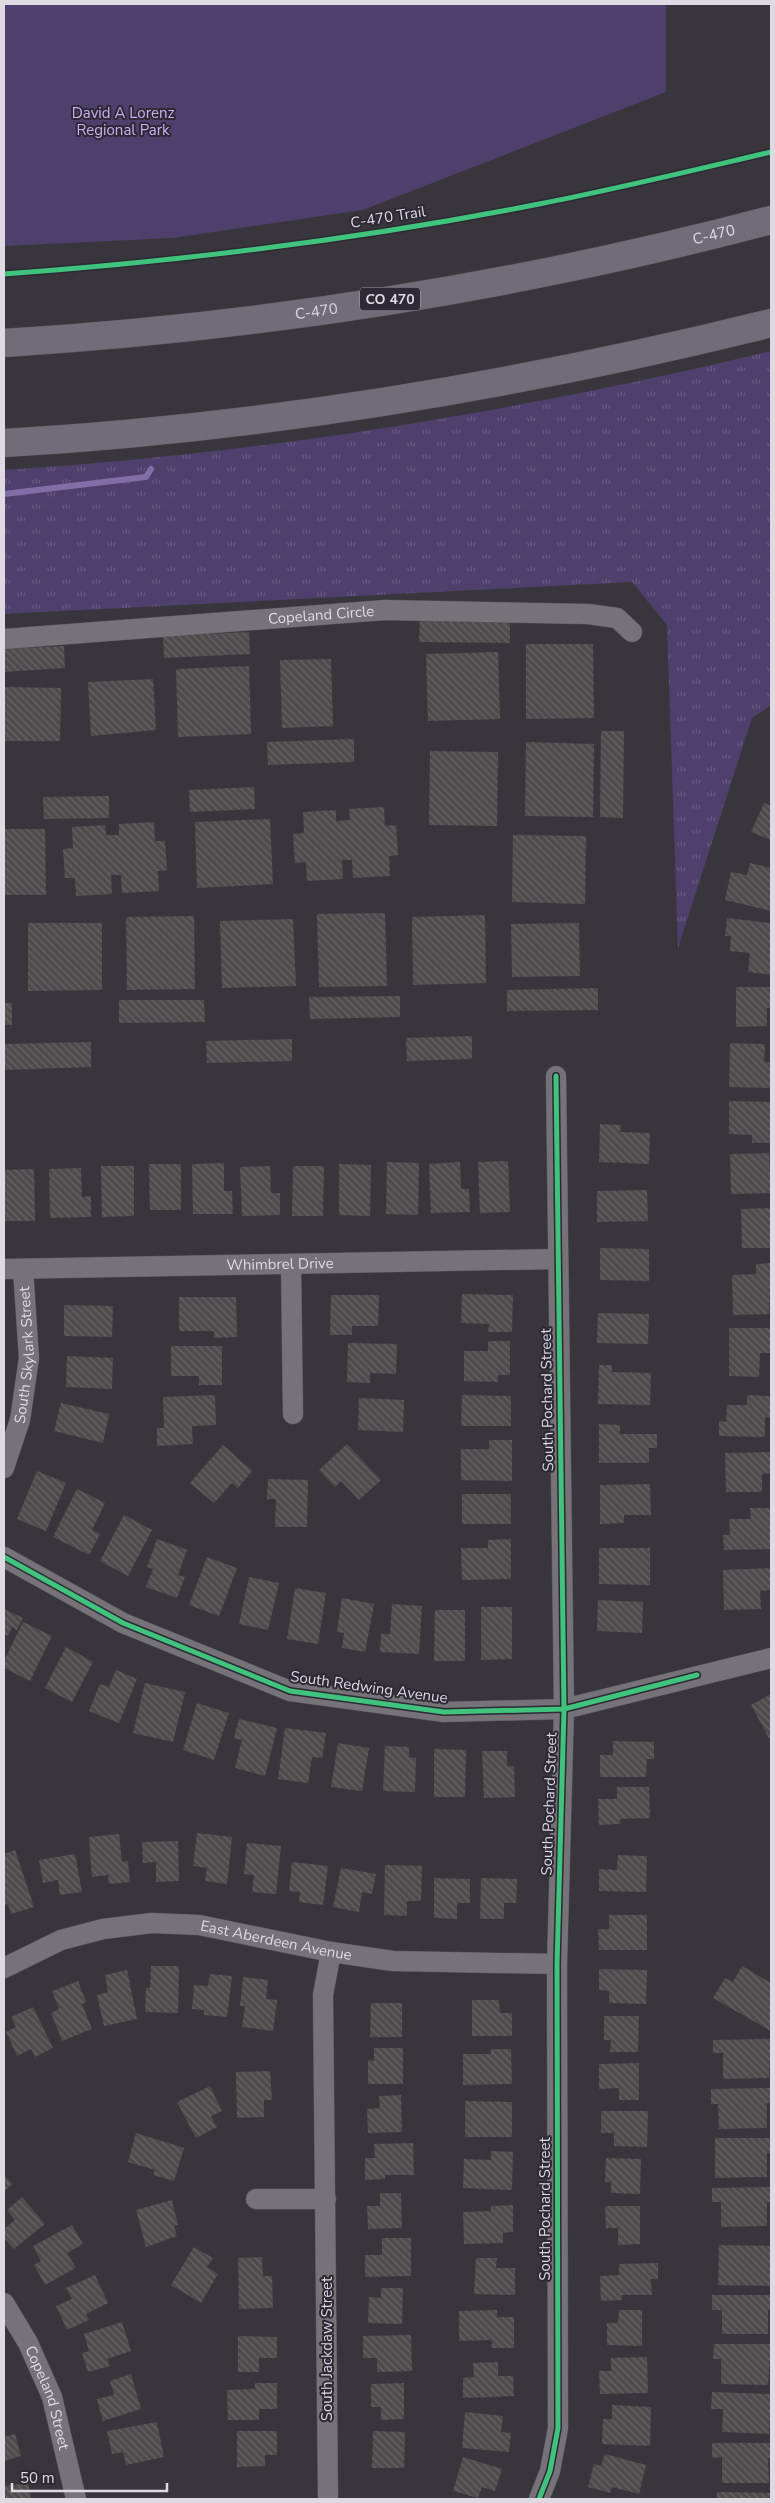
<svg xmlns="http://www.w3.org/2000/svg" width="775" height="2503" font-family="'Nunito Sans',sans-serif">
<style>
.grass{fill:url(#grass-tufts)}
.park{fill:#4f3f6c}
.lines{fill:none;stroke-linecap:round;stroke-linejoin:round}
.stream{stroke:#816ea6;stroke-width:6}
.building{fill:url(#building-back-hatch)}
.minor-casing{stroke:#565359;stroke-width:21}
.highway-casing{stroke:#565359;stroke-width:29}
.minor{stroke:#757378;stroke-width:20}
.highway{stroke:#716d78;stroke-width:28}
.cycleway-casing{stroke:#2d2935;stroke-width:8}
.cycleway{stroke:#40c37c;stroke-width:5}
.labels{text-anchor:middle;stroke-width:4;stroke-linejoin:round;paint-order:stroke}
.shield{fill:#2d2935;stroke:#a8a5ae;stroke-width:1}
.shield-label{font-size:14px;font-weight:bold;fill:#dddae2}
.park-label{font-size:15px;fill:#c8b0f5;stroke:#2d2935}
.street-label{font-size:15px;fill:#dddae2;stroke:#2d2935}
</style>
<defs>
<pattern id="grass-tufts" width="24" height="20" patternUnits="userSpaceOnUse" patternTransform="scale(1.25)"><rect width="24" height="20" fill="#4f3f6c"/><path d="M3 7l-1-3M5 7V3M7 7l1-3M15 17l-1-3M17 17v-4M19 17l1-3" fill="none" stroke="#685a81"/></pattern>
<pattern id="building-back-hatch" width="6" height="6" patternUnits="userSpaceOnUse" patternTransform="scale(1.25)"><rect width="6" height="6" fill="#4e4b4c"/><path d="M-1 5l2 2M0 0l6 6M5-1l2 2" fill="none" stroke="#676466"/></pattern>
</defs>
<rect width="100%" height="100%" fill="#38363c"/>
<path class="grass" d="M771,351V705L752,718L678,948L667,625L632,582L4,614V470C262,454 520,411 771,351Z"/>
<path class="park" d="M4,4H666V92L363,210L173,238L4,246Z"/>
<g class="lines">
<path class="stream" d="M4,494L146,477L151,469"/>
</g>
<g class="building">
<path d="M420,620L510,621V643L419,642Z"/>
<path d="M249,632L250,654L164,658L163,636Z"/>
<path d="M526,644H593L594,718L526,719Z"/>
<path d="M64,646L65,668L4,672V649Z"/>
<path d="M498,652L500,719L428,721L426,654Z"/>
<path d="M331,659L333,726L282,728L280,660Z"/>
<path d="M249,666L251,734L178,737L176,669Z"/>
<path d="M153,679L156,730L91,736L88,682Z"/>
<path d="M4,687L61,688L60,741H4Z"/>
<path d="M601,731H624L623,818L600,817Z"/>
<path d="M354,739V762L268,765L267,742Z"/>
<path d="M526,742L594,744L593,817L525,816Z"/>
<path d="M430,751L498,752L497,826L429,825Z"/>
<path d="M254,787L255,809L190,812L189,790Z"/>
<path d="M109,796V818L44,819L43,797Z"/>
<path d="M764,803L771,806V840L751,832Z"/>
<path d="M384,807L385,826L396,825L398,855L389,856L390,876L353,878L352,860H342L343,879L307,881L306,862L295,863L293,834L304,833L303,812L336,810V821L350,820L349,809Z"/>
<path d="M270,819L273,884L197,888L195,822Z"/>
<path d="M154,822L155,841H165L167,870L158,871L159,891L122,893L121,875H111L112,894L76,896L75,878H65L63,849L73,848L72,827L105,825L106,835H119V824Z"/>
<path d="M4,829H45L46,895H4Z"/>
<path d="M513,835L586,836L585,904L512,902Z"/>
<path d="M750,863L771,868V911L725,900L731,872L747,875Z"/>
<path d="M385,913L387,986L319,987L317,914Z"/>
<path d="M485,915L486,983L413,985L412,917Z"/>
<path d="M194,916L195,989L127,990L126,917Z"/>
<path d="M727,918L771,923V975L748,972L750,953L730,951L731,936H725Z"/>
<path d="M293,919L296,986L222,988L220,921Z"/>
<path d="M28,923H102V990L28,991Z"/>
<path d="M579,923L580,976L512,977L511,924Z"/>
<path d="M736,987H771V1008H767V1026L736,1027Z"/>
<path d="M598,988V1010L507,1011V990Z"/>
<path d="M400,996V1017L310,1019L309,997Z"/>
<path d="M119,1000H204L205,1022L119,1023Z"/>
<rect x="4" y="1003" width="8" height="22"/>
<path d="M472,1036V1059L407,1061L406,1038Z"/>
<path d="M292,1039V1061L207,1063L206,1041Z"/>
<path d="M91,1042V1067L5,1070L4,1044Z"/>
<path d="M730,1043L765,1044L764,1062H771V1088L729,1087Z"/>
<path d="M729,1101L771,1102V1143H752V1135L729,1134Z"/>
<path d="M600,1124L621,1125L620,1132L650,1133L649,1164L599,1162Z"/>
<path d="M769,1153L771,1193L731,1194L730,1154Z"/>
<path d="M508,1161L510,1212L480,1213L478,1162Z"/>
<path d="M387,1162L419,1163L418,1215L386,1214Z"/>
<path d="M460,1162L461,1189H469L470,1212L431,1213L429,1164Z"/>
<path d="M224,1163V1191H232L233,1214H193L192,1164Z"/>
<path d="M149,1164H181V1210H150Z"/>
<path d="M339,1164L371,1165L370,1216L339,1215Z"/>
<path d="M101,1166H134V1216L102,1217Z"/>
<path d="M270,1166L271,1193H280V1215L242,1216L240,1167Z"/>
<path d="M293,1166H324L323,1216H292Z"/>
<path d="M81,1168L82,1197L91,1196V1217L50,1218L49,1169Z"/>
<path d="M34,1169L35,1221H4V1170Z"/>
<path d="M647,1190L648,1221L597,1222V1191Z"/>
<path d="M771,1208V1248H742L741,1209Z"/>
<path d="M600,1248L649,1249V1281L600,1280Z"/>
<path d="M771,1263L769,1314L733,1315L732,1275L756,1274V1264Z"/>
<path d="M462,1294L513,1295L512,1332H488L489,1324L461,1323Z"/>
<path d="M331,1295H379L378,1326H352V1335H330Z"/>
<path d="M179,1297H236L237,1337L214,1338V1331H179Z"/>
<path d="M64,1305L113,1306L112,1337L64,1336Z"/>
<path d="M598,1313L649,1314L648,1344L597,1343Z"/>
<path d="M729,1328H771V1353H760L759,1377L729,1376Z"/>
<path d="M488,1341H510V1375H498V1382L464,1381V1351H488Z"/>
<path d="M348,1343L397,1344L396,1374L370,1373V1383L347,1382Z"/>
<path d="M171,1346H222V1385H199V1376H171Z"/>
<path d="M67,1356L113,1358L112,1389L66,1387Z"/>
<path d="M599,1365H612V1372L651,1373L650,1405L598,1404Z"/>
<path d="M215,1395L216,1425L192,1426L193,1444L157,1446V1428H164L163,1397Z"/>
<path d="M462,1395L511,1396V1426H461Z"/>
<path d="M747,1395L771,1396V1418L765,1417V1437L719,1436V1421L726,1422L727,1405H747Z"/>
<path d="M359,1398L404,1400L403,1432L358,1430Z"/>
<path d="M61,1403L109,1414L103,1443L54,1431Z"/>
<path d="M599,1424L620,1425V1434H657V1448H649V1463H599Z"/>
<path d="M489,1440H512V1481L461,1480V1449H489Z"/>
<path d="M347,1444L381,1480L359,1500L341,1481L335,1487L319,1470Z"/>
<path d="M223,1445L252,1471L238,1488L232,1483L214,1503L190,1483Z"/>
<path d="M771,1452V1473L762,1474V1492H726L725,1453Z"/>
<path d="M37,1471L66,1483L46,1531L17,1519Z"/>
<path d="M268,1479L308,1480L307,1527H275L276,1499H267Z"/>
<path d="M650,1484L651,1515H624V1523L600,1524V1485Z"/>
<path d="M77,1489L105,1503L92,1530L100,1534L89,1555L53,1537Z"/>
<rect x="462" y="1494" width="49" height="30"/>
<path d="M750,1508H771V1549L724,1550L723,1535H730L729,1519H751Z"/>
<path d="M124,1515L152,1530L128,1576L100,1561Z"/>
<path d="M157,1539L187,1550L178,1575L185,1577L177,1598L146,1587L153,1569L147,1567Z"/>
<path d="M511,1539V1579L462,1580L461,1548H488V1540Z"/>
<path d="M599,1548H650V1585L599,1584Z"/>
<path d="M207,1557L237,1568L219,1616L189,1605Z"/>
<path d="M771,1568V1590L760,1591L761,1609L724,1610L723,1570Z"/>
<path d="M249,1577L279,1583L268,1630L239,1624Z"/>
<path d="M295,1588L326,1593L318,1644L287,1639Z"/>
<path d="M342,1598L374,1604L365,1652L342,1648L344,1633L337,1632Z"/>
<path d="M598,1600L643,1602L642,1633L597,1631Z"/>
<path d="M392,1604L422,1606L419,1654L380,1652L381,1634H390Z"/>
<path d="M481,1607H512V1659L481,1660Z"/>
<path d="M4,1609L23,1618L17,1630L12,1627L8,1636L4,1634Z"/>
<path d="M435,1610H465V1661H434Z"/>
<path d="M23,1622L52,1636L30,1681L4,1668V1661Z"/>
<path d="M66,1647L93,1662L72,1702L45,1688Z"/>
<path d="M116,1670L137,1679L119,1723L89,1711L100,1684L109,1687Z"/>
<path d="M145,1683L185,1692L173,1742L133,1733Z"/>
<path d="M771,1694V1742L751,1705Z"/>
<path d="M197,1703L229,1713L214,1760L183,1750Z"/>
<path d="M239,1719L277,1728L265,1776L235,1768L242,1740L234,1738Z"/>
<path d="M285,1728L326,1733L322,1758L312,1757L308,1783L278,1779Z"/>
<path d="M613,1741L654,1742V1759H647L646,1777H600V1755H613Z"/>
<path d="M338,1743L369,1748L362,1791L331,1787Z"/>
<path d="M385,1746L409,1747V1757L416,1758L415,1792L383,1791Z"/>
<path d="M434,1749L466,1750L465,1797H434Z"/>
<path d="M482,1751H507V1766H514L515,1797L484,1798Z"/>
<path d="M617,1787H649L650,1818L620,1819V1824L599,1825L598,1799H617Z"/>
<path d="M197,1833L232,1837L227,1884L205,1881L207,1868L193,1866Z"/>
<path d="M119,1834L122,1862L128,1861L130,1882L109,1884L108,1875L92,1877L89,1837Z"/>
<path d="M178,1841L179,1881L156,1882V1862L143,1863L142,1842Z"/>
<path d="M247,1843L281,1846L276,1894L252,1892L254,1875L244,1874Z"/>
<path d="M15,1850L34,1907L11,1914L8,1904L4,1905V1854Z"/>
<path d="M75,1854L82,1892L60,1895L58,1880L43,1883L39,1860Z"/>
<path d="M618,1855L647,1856L646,1892L599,1891V1869L617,1870Z"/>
<path d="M292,1862L328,1866L323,1905L299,1902L300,1892L289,1891Z"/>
<path d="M385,1865L422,1866L421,1901H407V1916L384,1915Z"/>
<path d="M341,1868L376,1874L372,1894L362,1892L359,1912L333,1907Z"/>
<path d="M434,1878L470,1879V1903H457V1919L434,1918Z"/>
<path d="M481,1878L517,1879L516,1903H504V1919H480Z"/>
<path d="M609,1915H647V1950H599L598,1929H609Z"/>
<path d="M151,1966H179L178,2013L145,2012L146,1988H150Z"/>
<path d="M742,1966L771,1983V2031L713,1998L725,1978L733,1982Z"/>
<path d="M599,1969L647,1970L646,2004L609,2003V1991L599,1990Z"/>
<path d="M127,1970L137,2019L104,2026L97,1995L108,1992L105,1975Z"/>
<path d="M210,1974L232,1976L227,2017L204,2015V2010L192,2009L194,1985L208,1986Z"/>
<path d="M243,1977L268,1980L266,1999L277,2000L273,2031L242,2027L245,2006H240Z"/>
<path d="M78,1981L86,2002L82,2004L92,2029L62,2041L51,2013L59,2009L52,1991Z"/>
<path d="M472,2000H499L500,2013H512V2036H472Z"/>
<path d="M371,2003H402V2037H370Z"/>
<path d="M33,2007L53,2048L35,2057L31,2049L17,2056L6,2032L16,2027L11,2017Z"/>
<path d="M604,2016H639L638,2052H610L611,2040H604Z"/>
<path d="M771,2039L769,2078L723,2079V2053H713V2040Z"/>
<path d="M374,2048H403V2084H368V2060L374,2061Z"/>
<path d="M491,2049H511L512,2084L463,2085V2054H491Z"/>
<path d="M639,2063V2100H619V2088L599,2089V2064Z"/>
<path d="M270,2071L272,2100H264V2117L237,2118L236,2072Z"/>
<path d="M210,2086L222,2111L211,2116L217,2127L196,2138L177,2102Z"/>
<path d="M771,2088V2103H767V2128L719,2129L718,2104H711V2089Z"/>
<path d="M401,2095L402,2132L368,2133L367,2109L380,2108L379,2096Z"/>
<path d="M465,2101L512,2102V2137H465Z"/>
<path d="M601,2111H648L647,2147L614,2146V2133H601Z"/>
<path d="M136,2133L184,2148L174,2181L153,2175L155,2170L128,2162Z"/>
<path d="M715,2138H771V2153H767V2177L715,2178Z"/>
<path d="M413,2143L414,2175H385V2179L365,2180V2158H375L374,2144Z"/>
<path d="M491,2151L513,2152L512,2190L463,2188L464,2159L491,2160Z"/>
<path d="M606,2158L641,2159L640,2194L611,2193V2182H605Z"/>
<path d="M4,2175L12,2184L4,2192Z"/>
<path d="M771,2187V2202H767V2226L721,2227V2202H712V2188Z"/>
<path d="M380,2193H401L402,2228L368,2229L367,2206H380Z"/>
<path d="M22,2197L45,2224L14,2249L4,2238V2229L15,2220L7,2210Z"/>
<path d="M172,2200L178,2225L174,2226L177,2236L146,2247L136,2210Z"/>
<path d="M513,2205V2232L503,2233V2243L464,2244L463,2212L491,2211V2206Z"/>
<path d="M605,2206H640V2244L618,2245V2228H606Z"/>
<path d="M72,2225L83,2244L67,2253L76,2268L45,2285L34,2265L41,2261L33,2246Z"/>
<path d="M382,2238H411V2276L365,2277V2255H382Z"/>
<path d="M719,2245L771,2246V2286L718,2285Z"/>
<path d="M194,2247L213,2258L207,2267L218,2274L201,2303L171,2285Z"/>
<path d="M262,2257L263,2276H272L273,2308L239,2309L238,2258Z"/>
<path d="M476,2258H497L496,2268H515V2295L474,2294Z"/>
<path d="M658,2263V2279H651L652,2295H622V2300L601,2301L600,2276L619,2275V2264Z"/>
<path d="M95,2275L108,2303L86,2314L89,2320L67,2330L56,2306L72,2299L66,2288Z"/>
<path d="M381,2288H403L402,2324L368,2323L369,2297L381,2298Z"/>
<path d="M712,2295H771V2310H768V2334H722V2310H712Z"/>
<path d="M497,2310V2317H514V2348H492V2340L459,2341V2311Z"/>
<path d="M619,2310H642V2346L607,2345V2323H618Z"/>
<path d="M122,2322L131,2351L107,2359L110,2366L88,2372L82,2353L89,2351L84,2334Z"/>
<path d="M411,2335L412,2371L377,2372V2358H363V2336Z"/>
<path d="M238,2336L277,2337V2358H259V2372H238Z"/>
<path d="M714,2344H771L768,2385L721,2384V2359H713Z"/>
<path d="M647,2357L648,2393L600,2394L599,2371H611V2358Z"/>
<path d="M498,2362V2376H513L514,2396L463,2398V2378L474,2377L473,2363Z"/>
<path d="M131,2374L141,2409L103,2421L97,2399L114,2395L110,2381Z"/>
<path d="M255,2383H277V2409H259V2420H228L227,2390L255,2389Z"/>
<path d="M404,2383V2419L381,2420V2407H371V2384Z"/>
<path d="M712,2392L771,2394L769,2434L722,2432L723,2409H711Z"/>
<path d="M612,2405L651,2407L650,2446L602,2444L603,2419H612Z"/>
<path d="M465,2412L503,2416L501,2432L511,2433L509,2452L462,2448Z"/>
<path d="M157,2422L164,2457L126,2465L123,2452L112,2454L107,2431Z"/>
<path d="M237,2431H277V2455H265V2466L237,2467Z"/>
<path d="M373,2431L405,2432L404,2468H372Z"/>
<path d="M15,2434L21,2456L4,2461V2437Z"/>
<path d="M712,2443H771V2458H768L769,2483H722V2457L712,2458Z"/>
<path d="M605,2454L646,2465L639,2494L612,2487L610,2493L588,2487L594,2464L601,2466Z"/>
<path d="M463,2457L502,2469L495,2491L482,2487L478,2498L453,2491Z"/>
<path d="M28,2483L31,2499H4L5,2486Z"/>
<path d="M717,2492L771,2493V2499H717Z"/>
</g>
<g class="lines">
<g class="minor-casing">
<g id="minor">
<path id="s1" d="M4,639L385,610L588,614L617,618L632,632"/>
<path d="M291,1264L293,1414"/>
<path id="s2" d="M4,1269L557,1259"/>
<path id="s3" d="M4,1468L20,1420L29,1358L23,1269"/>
<path d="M4,1557L123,1623L290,1691L444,1712L564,1709L771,1658"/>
<path id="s4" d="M4,1968L61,1940L103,1929L152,1923L199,1925L331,1952L393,1961L557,1964"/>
<path d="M256,2199H326"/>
<path id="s5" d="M4,2303L28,2343L52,2397L76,2499"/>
<path d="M328,2499L323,1995L331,1952"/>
<path d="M539,2499L550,2471L558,2428L557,1964L564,1709L556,1076"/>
</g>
</g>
<g class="highway-casing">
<g id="highway">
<path id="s6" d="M4,343C262,327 521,286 771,220"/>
<path d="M4,443C261,428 521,385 771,323"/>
</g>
</g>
<use href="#minor" class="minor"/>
<use href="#highway" class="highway"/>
<g class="cycleway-casing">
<g id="cycleway">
<path d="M4,274C183,261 362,239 539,204C617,189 694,170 771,152"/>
<path d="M4,1557L123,1623L290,1691L444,1712L564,1709L697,1675"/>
<path d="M539,2499L550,2471L558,2428L557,1964L564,1709L556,1076"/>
</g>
</g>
<use href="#cycleway" class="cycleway"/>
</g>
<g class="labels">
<rect class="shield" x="360" y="287.5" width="60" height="23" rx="4"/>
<g class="shield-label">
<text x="390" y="304">CO 470</text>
</g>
<g class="park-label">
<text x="123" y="118">David A Lorenz<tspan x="123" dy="17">Regional Park</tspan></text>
</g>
<g class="street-label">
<text transform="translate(388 217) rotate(-9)" y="5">C-470 Trail</text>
<text dy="5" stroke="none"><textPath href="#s6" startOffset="719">C-470</textPath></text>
<text dy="5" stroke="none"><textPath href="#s6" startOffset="314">C-470</textPath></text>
<text dy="5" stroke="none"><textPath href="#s1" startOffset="318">Copeland Circle</textPath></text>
<text dy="5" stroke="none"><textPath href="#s2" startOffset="276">Whimbrel Drive</textPath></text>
<text dy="5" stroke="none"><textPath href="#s3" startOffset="116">South Skylark Street</textPath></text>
<text transform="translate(547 1400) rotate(-91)" y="5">South Pochard Street</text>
<text transform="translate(369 1687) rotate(8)" y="5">South Redwing Avenue</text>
<text transform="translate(549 1804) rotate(-88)" y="5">South Pochard Street</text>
<text dy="5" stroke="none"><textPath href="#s4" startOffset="282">East Aberdeen Avenue</textPath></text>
<text transform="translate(545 2209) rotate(-90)" y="5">South Pochard Street</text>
<text transform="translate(327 2349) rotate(-90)" y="5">South Jackdaw Street</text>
<text dy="5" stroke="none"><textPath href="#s5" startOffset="105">Copeland Street</textPath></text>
</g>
</g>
<rect width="775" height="2503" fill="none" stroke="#dddae2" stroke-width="10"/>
<path d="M12 2483v8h155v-8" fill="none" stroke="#dddae2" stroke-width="2.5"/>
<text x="20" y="2483" font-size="15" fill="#dddae2" stroke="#2d2935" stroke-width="4" paint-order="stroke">50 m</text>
</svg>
